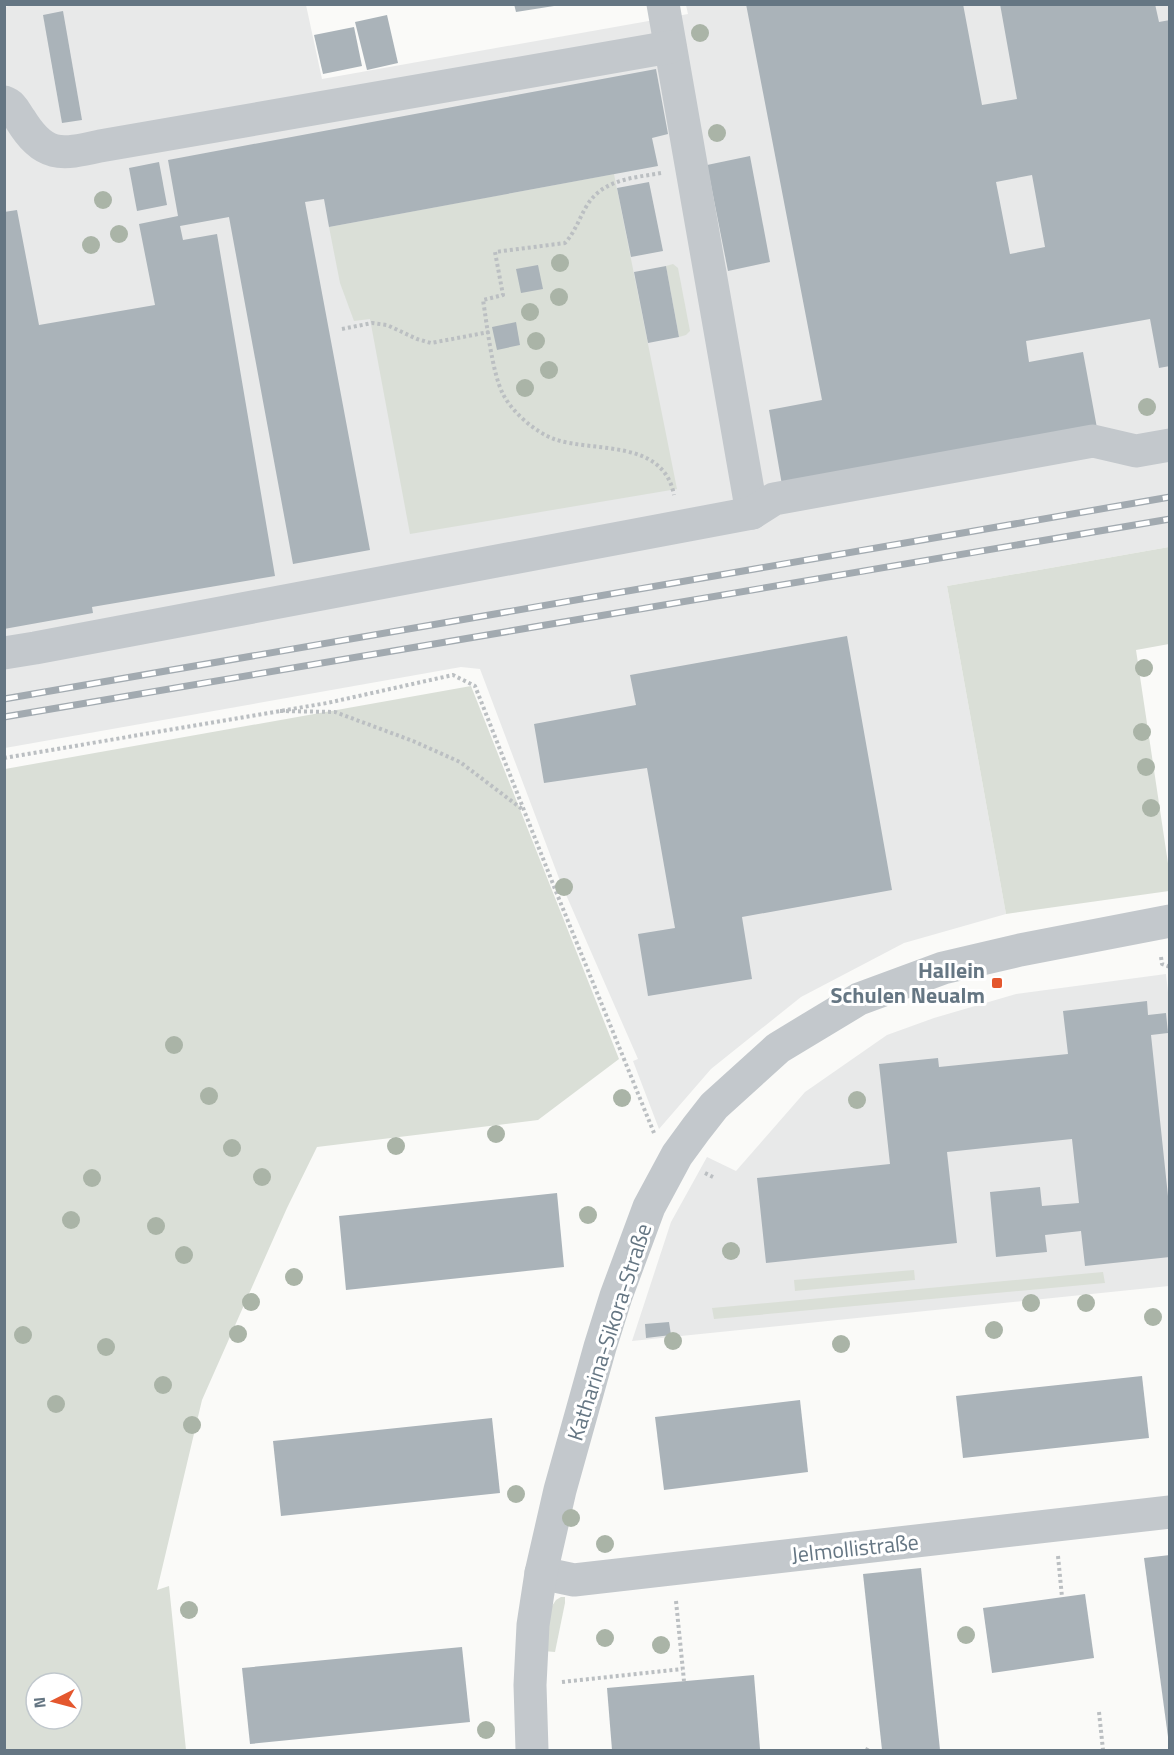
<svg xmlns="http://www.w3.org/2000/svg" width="1174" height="1755" font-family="'Titillium Web',sans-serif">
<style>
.built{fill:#e8e9e9}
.green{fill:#dadfd7;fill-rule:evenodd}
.building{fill:#aab3b9;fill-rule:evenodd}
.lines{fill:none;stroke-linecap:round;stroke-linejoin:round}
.path{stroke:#bbbfc2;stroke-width:4;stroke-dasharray:3 3;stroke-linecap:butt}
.minor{stroke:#c3c8cc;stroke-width:33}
.rail-casing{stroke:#a2aab0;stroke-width:7}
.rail{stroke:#fff;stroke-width:4.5;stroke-dasharray:14;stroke-linecap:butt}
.tree{fill:#aab4a7}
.poi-dot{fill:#e4572e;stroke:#fff;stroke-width:2}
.labels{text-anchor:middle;stroke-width:6;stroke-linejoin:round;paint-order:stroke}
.poi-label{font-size:22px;font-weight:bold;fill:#657683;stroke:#fff;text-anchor:end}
.street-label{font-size:22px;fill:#657683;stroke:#fff}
</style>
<rect width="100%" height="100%" fill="#fafaf8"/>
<g class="built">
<path d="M17,4L306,5L322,79L688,14L686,5H1169V547L947,586L1006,914L904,943L801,997L711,1069L659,1129L633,1061L638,1059L560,881L480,669L461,667L5,748V7Z"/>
<path d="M1166,974L1170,1011L1169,1286L632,1341L671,1222L707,1157L736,1171L805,1092L887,1035L934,1018L1016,994Z"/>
</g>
<g class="green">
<path d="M614,174L677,489L410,534L370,319L354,321L340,283L329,227Z"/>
<path d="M673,264L678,268L690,331L686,335L679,337L666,266Z"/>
<path d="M1169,547V557H1168L1170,569L1169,644L1136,650L1169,870V891L1006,914L947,586Z"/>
<path d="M471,686L619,1059L538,1120L317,1147L287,1208L202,1400L157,1590L169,1586L186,1750H5V769ZM36,1683H72V1719H36Z"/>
<path d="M914,1270L915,1280L795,1291L794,1280Z"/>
<path d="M1103,1272L1105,1283L714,1319L712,1308Z"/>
<path d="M561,1597H565V1603L555,1652L543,1651L552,1606L556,1600Z"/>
</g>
<g class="building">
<path d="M514,4H554V6L516,12Z"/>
<path d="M746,4H963L982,105L1017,99L1000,4H1155L1159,22L1170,20V366L1159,368L1150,319L1026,341L1029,362L1083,352L1097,428L782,485L769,410L822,400ZM1032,175L1045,247L1010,254L996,182Z"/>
<path d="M63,11L82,120L62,123L43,15Z"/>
<path d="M387,15L398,63L367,70L355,22Z"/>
<path d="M354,27L362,66L323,74L314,35Z"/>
<path d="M656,69L668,134L652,138L658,166L329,227L324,199L305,202L370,550L293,564L229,217L180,226L183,240L217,234L275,576L92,607L93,613L4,629V212L17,210L39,325L155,305L139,224L178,216L168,160Z"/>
<path d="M750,156L770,262L728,271L707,165Z"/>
<path d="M159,162L167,205L137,211L129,168Z"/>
<path d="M649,182L663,251L631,257L617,188Z"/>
<path d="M538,265L543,289L521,293L516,269Z"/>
<path d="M666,266L679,337L648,343L634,272Z"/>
<path d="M516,322L520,345L497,350L492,327Z"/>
<path d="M847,636L892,890L742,917L752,979L648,996L638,934L675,928L647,768L544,783L534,724L636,705L630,675Z"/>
<path d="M1147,1001L1148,1015L1166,1013L1168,1033L1151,1035L1170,1215V1257L1085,1266L1081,1231L1045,1235L1047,1252L996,1257L990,1192L1040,1187L1042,1206L1079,1203L1072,1139L947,1152L957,1243L766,1263L757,1178L890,1164L879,1064L938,1058L939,1067L1068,1054L1063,1011Z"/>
<path d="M557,1193L564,1267L346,1290L339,1216Z"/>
<path d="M669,1322L671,1335L646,1338L645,1324Z"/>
<path d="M1142,1376L1149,1438L963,1458L956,1396Z"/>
<path d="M800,1400L808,1472L664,1490L655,1417Z"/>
<path d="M492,1418L500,1493L281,1516L273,1441Z"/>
<path d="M1170,1555V1736L1168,1737L1144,1558Z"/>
<path d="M921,1568L940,1750H882L863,1574Z"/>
<path d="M1085,1594L1094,1658L992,1673L983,1608Z"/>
<path d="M462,1647L470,1722L250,1744L242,1668Z"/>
<path d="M754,1675L760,1749L612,1750L607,1688Z"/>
</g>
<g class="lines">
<g class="path">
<path d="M661,173C633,178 602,179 586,207C579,219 575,232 565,243L495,252L503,295L483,300C487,324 492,373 503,394C512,412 535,432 554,439C594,453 663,438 674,495"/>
<path d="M342,329L372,323L387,325L417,339L431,343L489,332"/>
<path d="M280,711L335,712L413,741L460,762L522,809"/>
<path d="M4,758L327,703L453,675L475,686L557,894L654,1133"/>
<path d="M1161,957L1162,964L1170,967"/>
<path d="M705,1173L713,1177"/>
<path d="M1058,1556L1062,1597"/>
<path d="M676,1601L684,1681"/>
<path d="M562,1682L682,1669"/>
<path d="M1099,1712L1103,1750"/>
<path d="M867,1750L868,1748"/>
</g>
<g class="minor">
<path d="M663,4L752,513"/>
<path d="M4,102C13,105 15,112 20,119C44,158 60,155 100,146L670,47"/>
<path d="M4,653L35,648L752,513L774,499L1093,441L1136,451L1170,445"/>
<path d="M541,1573L574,1580L1170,1512"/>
<path d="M532,1750L530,1685L533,1625L541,1573L560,1490L600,1347L616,1296L649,1207L677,1155L696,1129L714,1106L778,1048L859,999L943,968L1020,950L1170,921"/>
</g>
<g class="rail-casing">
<g id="rail">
<path d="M4,699L1170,497"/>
<path d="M4,717L1170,519"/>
</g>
</g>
<use href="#rail" class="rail"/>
</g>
<g class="tree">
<circle cx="700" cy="33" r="9"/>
<circle cx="717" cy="133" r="9"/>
<circle cx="103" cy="200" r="9"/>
<circle cx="119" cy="234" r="9"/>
<circle cx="91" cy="245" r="9"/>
<circle cx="560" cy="263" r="9"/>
<circle cx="559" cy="297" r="9"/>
<circle cx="530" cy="312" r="9"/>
<circle cx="536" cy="341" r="9"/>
<circle cx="549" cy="370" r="9"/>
<circle cx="525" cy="388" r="9"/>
<circle cx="1147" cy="407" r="9"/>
<circle cx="1144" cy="668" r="9"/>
<circle cx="1142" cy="732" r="9"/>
<circle cx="1146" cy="767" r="9"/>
<circle cx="1151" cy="808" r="9"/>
<circle cx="564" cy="887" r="9"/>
<circle cx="174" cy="1045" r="9"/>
<circle cx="209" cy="1096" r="9"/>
<circle cx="622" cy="1098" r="9"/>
<circle cx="857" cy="1100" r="9"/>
<circle cx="496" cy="1134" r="9"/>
<circle cx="396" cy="1146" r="9"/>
<circle cx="232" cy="1148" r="9"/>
<circle cx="262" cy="1177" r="9"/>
<circle cx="92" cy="1178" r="9"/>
<circle cx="588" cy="1215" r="9"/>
<circle cx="71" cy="1220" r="9"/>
<circle cx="156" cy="1226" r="9"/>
<circle cx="731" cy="1251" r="9"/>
<circle cx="184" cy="1255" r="9"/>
<circle cx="294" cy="1277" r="9"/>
<circle cx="251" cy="1302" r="9"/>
<circle cx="1031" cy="1303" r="9"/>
<circle cx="1086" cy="1303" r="9"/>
<circle cx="1153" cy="1317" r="9"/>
<circle cx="994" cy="1330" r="9"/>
<circle cx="238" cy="1334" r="9"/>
<circle cx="23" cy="1335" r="9"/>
<circle cx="673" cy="1341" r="9"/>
<circle cx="841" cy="1344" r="9"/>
<circle cx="106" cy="1347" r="9"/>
<circle cx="163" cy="1385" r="9"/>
<circle cx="56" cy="1404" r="9"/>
<circle cx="192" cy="1425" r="9"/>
<circle cx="516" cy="1494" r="9"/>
<circle cx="571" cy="1518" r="9"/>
<circle cx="605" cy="1544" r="9"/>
<circle cx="189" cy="1610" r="9"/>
<circle cx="966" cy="1635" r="9"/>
<circle cx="605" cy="1638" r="9"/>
<circle cx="661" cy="1645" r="9"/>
<circle cx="486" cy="1730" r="9"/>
</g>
<rect class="poi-dot" x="991" y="977" width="12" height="12" rx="3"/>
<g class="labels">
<g class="poi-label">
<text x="985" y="978">Hallein<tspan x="985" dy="25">Schulen Neualm</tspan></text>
</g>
<g class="street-label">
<text transform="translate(609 1332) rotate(-72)" y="8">Katharina-Sikora-Straße</text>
<text transform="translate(855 1548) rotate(-6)" y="8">Jelmollistraße</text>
</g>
</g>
<rect width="1174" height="1755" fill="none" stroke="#657683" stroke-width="12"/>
<g transform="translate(54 1701) rotate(264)"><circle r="28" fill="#ffffff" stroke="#c1c8cd" stroke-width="1.5"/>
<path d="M0-4.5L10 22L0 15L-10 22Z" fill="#e4572e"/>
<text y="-9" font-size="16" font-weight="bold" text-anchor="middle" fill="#657683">N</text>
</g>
</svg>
